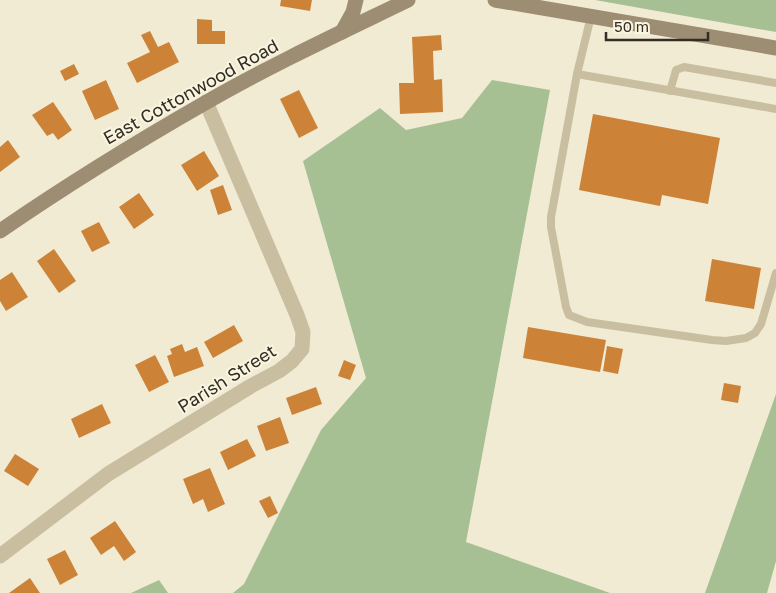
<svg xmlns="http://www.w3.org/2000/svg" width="776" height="593" font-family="'Golos Text',sans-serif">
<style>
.green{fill:#a6c094}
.building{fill:#cc8338}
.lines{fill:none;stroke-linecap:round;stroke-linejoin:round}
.lane{stroke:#c9bea0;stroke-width:8}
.street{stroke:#c9bea0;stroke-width:15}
.secondary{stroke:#9d8d72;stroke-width:15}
.labels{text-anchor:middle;stroke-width:4;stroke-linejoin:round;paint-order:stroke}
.street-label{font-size:18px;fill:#332d24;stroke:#f9f5e0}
</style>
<rect width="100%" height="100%" fill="#f1ebd4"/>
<g class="green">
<path d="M595,0H776V32Z"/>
<path d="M492,80L550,90L466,542L610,593H233L244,584L321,430L366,378L303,161L380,108L406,130L462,118Z"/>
<path d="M776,394V561L767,593H705Z"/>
<path d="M159,580L168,593H131Z"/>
</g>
<g class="building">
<path d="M281,0H312L310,11L280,6Z"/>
<path d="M197,19L212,20V31H225V44H197Z"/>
<path d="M150,31L158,47L169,42L179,62L137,83L127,63L150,52L141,35Z"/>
<path d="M441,35L442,50L433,51L434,80L442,79L443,112L400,114L399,83H414L412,37Z"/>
<path d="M74,64L79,74L65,81L60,71Z"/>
<path d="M106,80L119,109L95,120L82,91Z"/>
<path d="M299,90L318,128L299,138L280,99Z"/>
<path d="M53,102L72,130L58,140L53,133L47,136L32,115Z"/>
<path d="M593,114L720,138L708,204L662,195L660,206L579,190Z"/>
<path d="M8,140L20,157L0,172V147Z"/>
<path d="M204,151L219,176L197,191L181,165Z"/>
<path d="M223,185L232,210L218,215L210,190Z"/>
<path d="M139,193L154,215L134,229L119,207Z"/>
<path d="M99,222L110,243L92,252L81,231Z"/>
<path d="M54,249L76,281L59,293L37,261Z"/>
<path d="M712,259L761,268L754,309L705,301Z"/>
<path d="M12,272L28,297L6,311L0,301V280Z"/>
<path d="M234,325L243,341L213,358L204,342Z"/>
<path d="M528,327L606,340L600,372L523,358Z"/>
<path d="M182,344L185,352L197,347L204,366L174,377L167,356L172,354L170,349Z"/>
<path d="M607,346L623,349L618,374L603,371Z"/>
<path d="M155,355L169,382L149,392L135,365Z"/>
<path d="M344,360L356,365L350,380L338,376Z"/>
<path d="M724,383L741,386L738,403L721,400Z"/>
<path d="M316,387L322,404L292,415L286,398Z"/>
<path d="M102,404L111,423L79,438L71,419Z"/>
<path d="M280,417L289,443L266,451L257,426Z"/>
<path d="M247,439L256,456L228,470L220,452Z"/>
<path d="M15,454L39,469L28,486L4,471Z"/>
<path d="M210,468L225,504L208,512L203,499L193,504L183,479Z"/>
<path d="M270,496L278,513L268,518L259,501Z"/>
<path d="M115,521L136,552L124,561L114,546L101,555L90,538Z"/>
<path d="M65,550L78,575L60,585L47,559Z"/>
<path d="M30,578L40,593H9Z"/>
</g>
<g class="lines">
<g class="lane">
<path d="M591,16L577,74L551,217V227L566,307L569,315L587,322L712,340L726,341L746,338L755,333L761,324L776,273"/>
<path d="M577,74L776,109"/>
<path d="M670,91L676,70L684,67L776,83"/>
</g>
<path class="street" d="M0,556L108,474L251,386L279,371L292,361L302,349L303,332L297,315L206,102"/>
<g class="secondary">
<path d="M495,0L776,48"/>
<path d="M342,32L353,12L356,0"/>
<path d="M0,231C67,185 135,143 205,103C271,65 340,33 408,0"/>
</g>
</g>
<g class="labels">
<g class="street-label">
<text transform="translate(191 92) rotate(-29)" y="6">East Cottonwood Road</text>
<text transform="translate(227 379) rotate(-32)" y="6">Parish Street</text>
</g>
</g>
<path d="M606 32v8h102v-8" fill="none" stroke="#332d24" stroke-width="2.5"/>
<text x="614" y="32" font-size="15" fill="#332d24" stroke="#f9f5e0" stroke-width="4" paint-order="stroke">50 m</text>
</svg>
